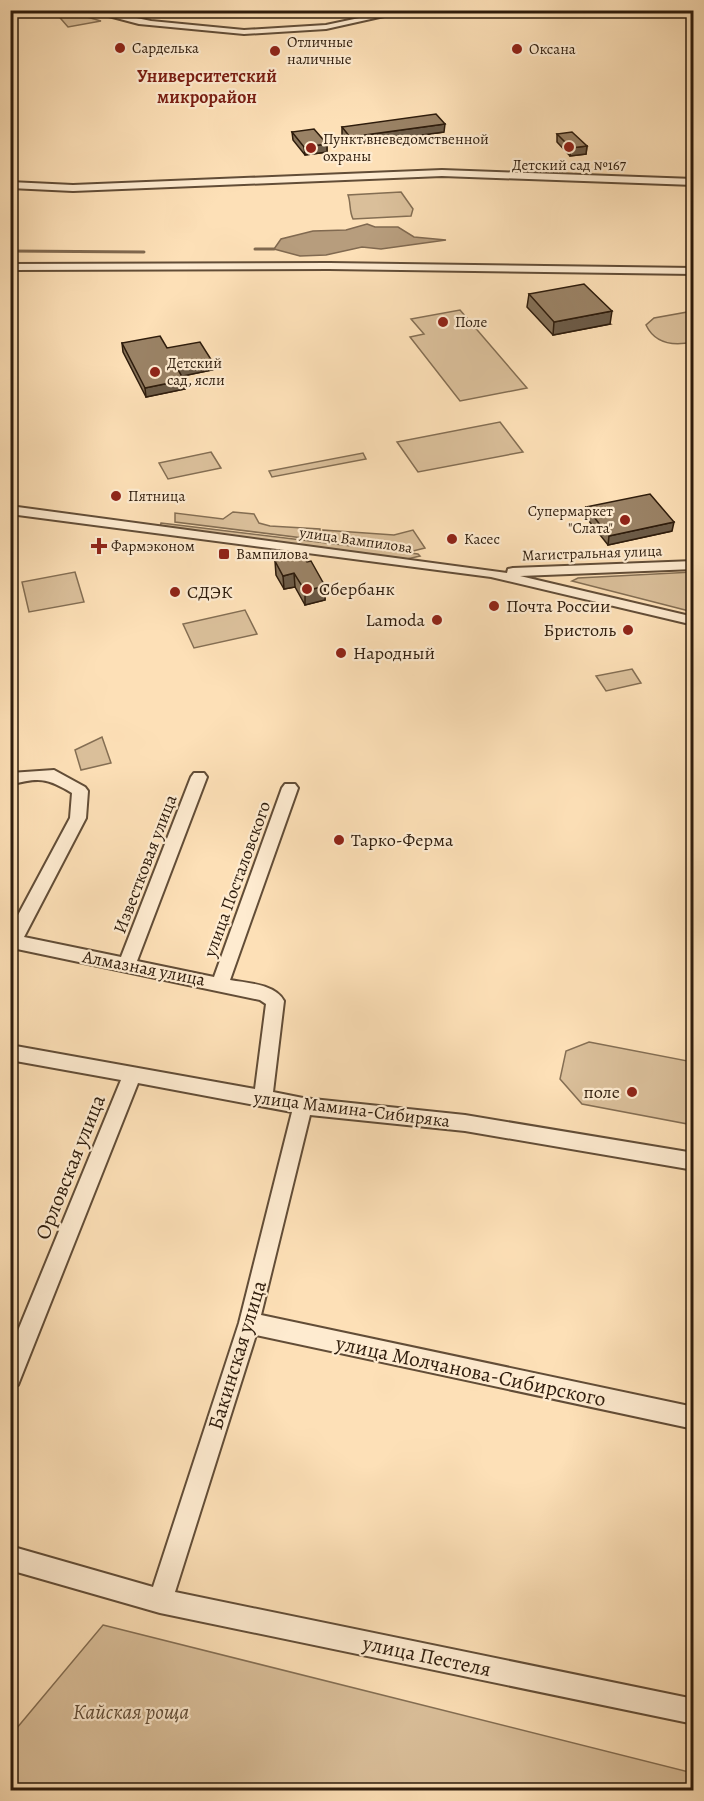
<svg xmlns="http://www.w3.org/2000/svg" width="704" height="1801" font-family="Alegreya,serif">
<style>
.green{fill:#dabf9a;stroke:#846e53;stroke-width:1.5}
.water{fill:#b79d7d;stroke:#806950;stroke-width:1.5}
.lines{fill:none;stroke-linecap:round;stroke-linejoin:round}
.stream{stroke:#806950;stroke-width:3}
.minor-casing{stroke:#624d37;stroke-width:4}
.minor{fill:#feebd0;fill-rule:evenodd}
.wall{fill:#847057;stroke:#2e1c0c;stroke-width:1.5}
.shaded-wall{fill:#6c5b47;stroke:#2e1c0c;stroke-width:1.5}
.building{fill:#9a8265;stroke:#2e1c0c;stroke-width:1.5}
.poi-dot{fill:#8f2418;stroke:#feebd0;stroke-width:2}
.labels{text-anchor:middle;stroke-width:4.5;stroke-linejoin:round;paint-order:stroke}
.far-poi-label{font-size:15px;fill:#2e1c0c;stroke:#feebd0;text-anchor:start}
.far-street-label{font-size:15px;fill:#2e1c0c;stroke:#feebd0}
.far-quarter-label{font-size:18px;font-weight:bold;fill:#7a1f14;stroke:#feebd0}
.poi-label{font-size:18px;fill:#2e1c0c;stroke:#feebd0;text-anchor:start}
.street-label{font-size:18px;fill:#2e1c0c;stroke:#feebd0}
.near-street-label{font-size:21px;fill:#2e1c0c;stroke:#feebd0}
.near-park-label{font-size:21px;font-style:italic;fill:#624d37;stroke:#feebd0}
</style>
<rect width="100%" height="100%" fill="#fde0b7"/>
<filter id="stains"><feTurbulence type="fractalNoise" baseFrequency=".00333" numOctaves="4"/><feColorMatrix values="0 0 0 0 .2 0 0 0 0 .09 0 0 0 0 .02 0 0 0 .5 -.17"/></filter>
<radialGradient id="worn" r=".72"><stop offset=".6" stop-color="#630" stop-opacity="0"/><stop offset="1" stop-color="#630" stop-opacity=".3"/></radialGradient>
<g class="green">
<path d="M66,11L101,21L68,27L55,12Z"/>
<path d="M401,192L413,209L411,216L353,219C349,211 351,203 348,195Z"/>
<path d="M460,310L527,388L460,401L410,337L424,334L411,319Z"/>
<path d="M693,311V342C674,346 655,344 646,325L654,318Z"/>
<path d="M500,422L523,452L418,472L397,442Z"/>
<path d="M211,452L221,468L168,479L159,463Z"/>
<path d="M363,453L366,459L272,477L269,471Z"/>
<path d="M233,512L254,514L259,523L270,526L320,529V534L327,541L175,522V513L223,519Z"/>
<path d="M161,523L418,554L420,556L407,559L160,527Z"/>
<path d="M323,530L394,535L413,530L425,548L413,551L345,543L334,541L324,535Z"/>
<path d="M75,572L84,602L29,612L22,582Z"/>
<path d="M693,572V612L572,581L578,578Z"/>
<path d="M245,610L257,634L194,648L183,624Z"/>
<path d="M632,669L641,683L606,691L596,676Z"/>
<path d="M102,737L111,763L81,770L75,750Z"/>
<path d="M589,1042L693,1062V1125L582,1104L560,1079L566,1051Z"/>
<path d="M103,1625L693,1773V1790H11V1735Z"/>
</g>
<path class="water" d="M367,224L375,227H398L414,237L446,240L381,249L362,247L326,255L300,256L274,249L281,239L313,231L346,230Z"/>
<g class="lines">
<g class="stream">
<path d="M255,249H274"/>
<path d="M10,251L144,252"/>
</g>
<g class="minor-casing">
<g id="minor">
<path d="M86,10H98L151,21L244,30L326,25L397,10H411L326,29L244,34L139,24Z"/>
<path d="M442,170L694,179V185L442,176L73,191L10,188V182L73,185Z"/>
<path d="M329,263L694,268V274L329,269L10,270V264Z"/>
<path d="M10,506L507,573L508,569L513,568L694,561V569L520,576L694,617V625L491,577L10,514Z"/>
<path d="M54,770L85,787L88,791L86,818L24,937L121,957L191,777L194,773H204L207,777L137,961L214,977L282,788L285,784H295L298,788L230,980C247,983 275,984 284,1001L273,1092L303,1098L465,1115L694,1153V1170L465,1131L310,1115L261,1315L694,1407V1429L256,1335L175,1592L694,1699V1724L160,1613L10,1570V1546L153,1587L239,1323L292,1112L138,1083L18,1385L10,1387V1350L121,1080L10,1060V1045L255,1089L266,1004L260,1000L17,949L10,954V930L70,818L72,793C47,778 39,777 10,785V773Z"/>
</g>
</g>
<use href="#minor" class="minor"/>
</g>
<g class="wall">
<path d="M342,127L444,132L350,145L342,135Z"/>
<path d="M292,132L327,144V152L305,155L293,140Z"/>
<path d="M557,134L587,146L586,154L570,156L557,142Z"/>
<path d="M529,294L610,324L553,335L527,307Z"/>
<path d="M122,343L167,348L212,370L182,376L185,389L146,397L123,352Z"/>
<path d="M586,507L672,531L608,545L585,516Z"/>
<path d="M275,561L307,562L325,586V600L305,605L295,587L284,589L276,575Z"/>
</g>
<g class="shaded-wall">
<path d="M445,124L444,132L350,145V137Z"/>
<path d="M327,144V152L305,155L304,147Z"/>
<path d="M587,146L586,154L570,156L571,148Z"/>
<path d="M612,311L610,324L553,335L554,322Z"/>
<path d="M212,361V370L178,377L177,368Z"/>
<path d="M184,380L185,389L146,397L145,388Z"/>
<path d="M674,522L672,531L608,545L609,536Z"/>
<path d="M294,573L295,587L284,589L283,576Z"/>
<path d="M325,586V600L305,605V591Z"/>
</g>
<g class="building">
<path d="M436,114L445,124L350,137L342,127Z"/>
<path d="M314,129L327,144L304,147L292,132Z"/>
<path d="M572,132L587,146L571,148L557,134Z"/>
<path d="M584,284L612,311L554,322L529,294Z"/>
<path d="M160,336L167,348L200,342L212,361L177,368L184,380L145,388L122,343Z"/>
<path d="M650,494L674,522L609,536L586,507Z"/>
<path d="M303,555L307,562L311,561L325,586L305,591L294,573L283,576L275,561Z"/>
</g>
<g class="poi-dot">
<circle cx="120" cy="48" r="6"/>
<circle cx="517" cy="49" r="6"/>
<circle cx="275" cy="51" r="6"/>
<circle cx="569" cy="147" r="6"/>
<circle cx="311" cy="148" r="6"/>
<circle cx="443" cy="322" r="6"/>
<circle cx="155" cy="372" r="6"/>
<circle cx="116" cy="496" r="6"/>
<circle cx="625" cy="520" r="6"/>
<circle cx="452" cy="539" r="6"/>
<path d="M96 537h6v6h6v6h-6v6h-6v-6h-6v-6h6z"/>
<rect x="218" y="548" width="12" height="12" rx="3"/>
<circle cx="307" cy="589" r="6"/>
<circle cx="175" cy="592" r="6"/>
<circle cx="494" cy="606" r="6"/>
<circle cx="437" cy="620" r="6"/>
<circle cx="628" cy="630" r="6"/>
<circle cx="341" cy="653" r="6"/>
<circle cx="339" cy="840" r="6"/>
<circle cx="632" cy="1092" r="6"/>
</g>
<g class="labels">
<g class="far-poi-label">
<text x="287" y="47">Отличные<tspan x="287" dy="17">наличные</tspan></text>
<text x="132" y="53">Сарделька</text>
<text x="529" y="54">Оксана</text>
<text x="323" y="144">Пункт вневедомственной<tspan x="323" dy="17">охраны</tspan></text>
<text x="569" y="170" text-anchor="middle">Детский сад №167</text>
<text x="455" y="327">Поле</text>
<text x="167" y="368">Детский<tspan x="167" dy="17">сад, ясли</tspan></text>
<text x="128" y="501">Пятница</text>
<text x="613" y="516" text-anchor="end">Супермаркет<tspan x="613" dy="17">"Слата"</tspan></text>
<text x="464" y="544">Касес</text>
<text x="111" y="551">Фармэконом</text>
<text x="236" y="559">Вампилова</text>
</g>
<g class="far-street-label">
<text transform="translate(356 540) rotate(8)" y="5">улица Вампилова</text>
<text transform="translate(592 553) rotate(-2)" y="5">Магистральная улица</text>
</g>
<g class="far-quarter-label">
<text x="207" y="82">Университетский<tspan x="207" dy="21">микрорайон</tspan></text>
</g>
<g class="poi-label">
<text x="319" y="595">Сбербанк</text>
<text x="187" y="598">СДЭК</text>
<text x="506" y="612">Почта России</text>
<text x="425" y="626" text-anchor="end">Lamoda</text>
<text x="616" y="636" text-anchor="end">Бристоль</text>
<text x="353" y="659">Народный</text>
<text x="351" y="846">Тарко-Ферма</text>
<text x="620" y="1098" text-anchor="end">поле</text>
</g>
<g class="street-label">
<text transform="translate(145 864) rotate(-69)" y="6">Известковая улица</text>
<text transform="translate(237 879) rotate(-70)" y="6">улица Посталовского</text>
<text transform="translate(144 968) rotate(11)" y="6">Алмазная улица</text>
<text transform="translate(352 1109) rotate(7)" y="6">улица Мамина-Сибиряка</text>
</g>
<g class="near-street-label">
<text transform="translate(70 1167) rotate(-68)" y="7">Орловская улица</text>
<text transform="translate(237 1355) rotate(-73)" y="7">Бакинская улица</text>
<text transform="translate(471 1371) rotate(12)" y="7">улица Молчанова-Сибирского</text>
<text transform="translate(427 1656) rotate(12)" y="7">улица Пестеля</text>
</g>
<g class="near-park-label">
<text x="131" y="1719">Кайская роща</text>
</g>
</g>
<rect width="704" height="1801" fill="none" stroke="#fde0b7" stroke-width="36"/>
<rect x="12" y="12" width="680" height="1777" fill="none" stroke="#2e1c0c" stroke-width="3"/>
<rect x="18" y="18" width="668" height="1765" fill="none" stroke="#2e1c0c" stroke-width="1.5"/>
<rect width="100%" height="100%" filter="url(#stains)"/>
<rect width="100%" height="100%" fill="url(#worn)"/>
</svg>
